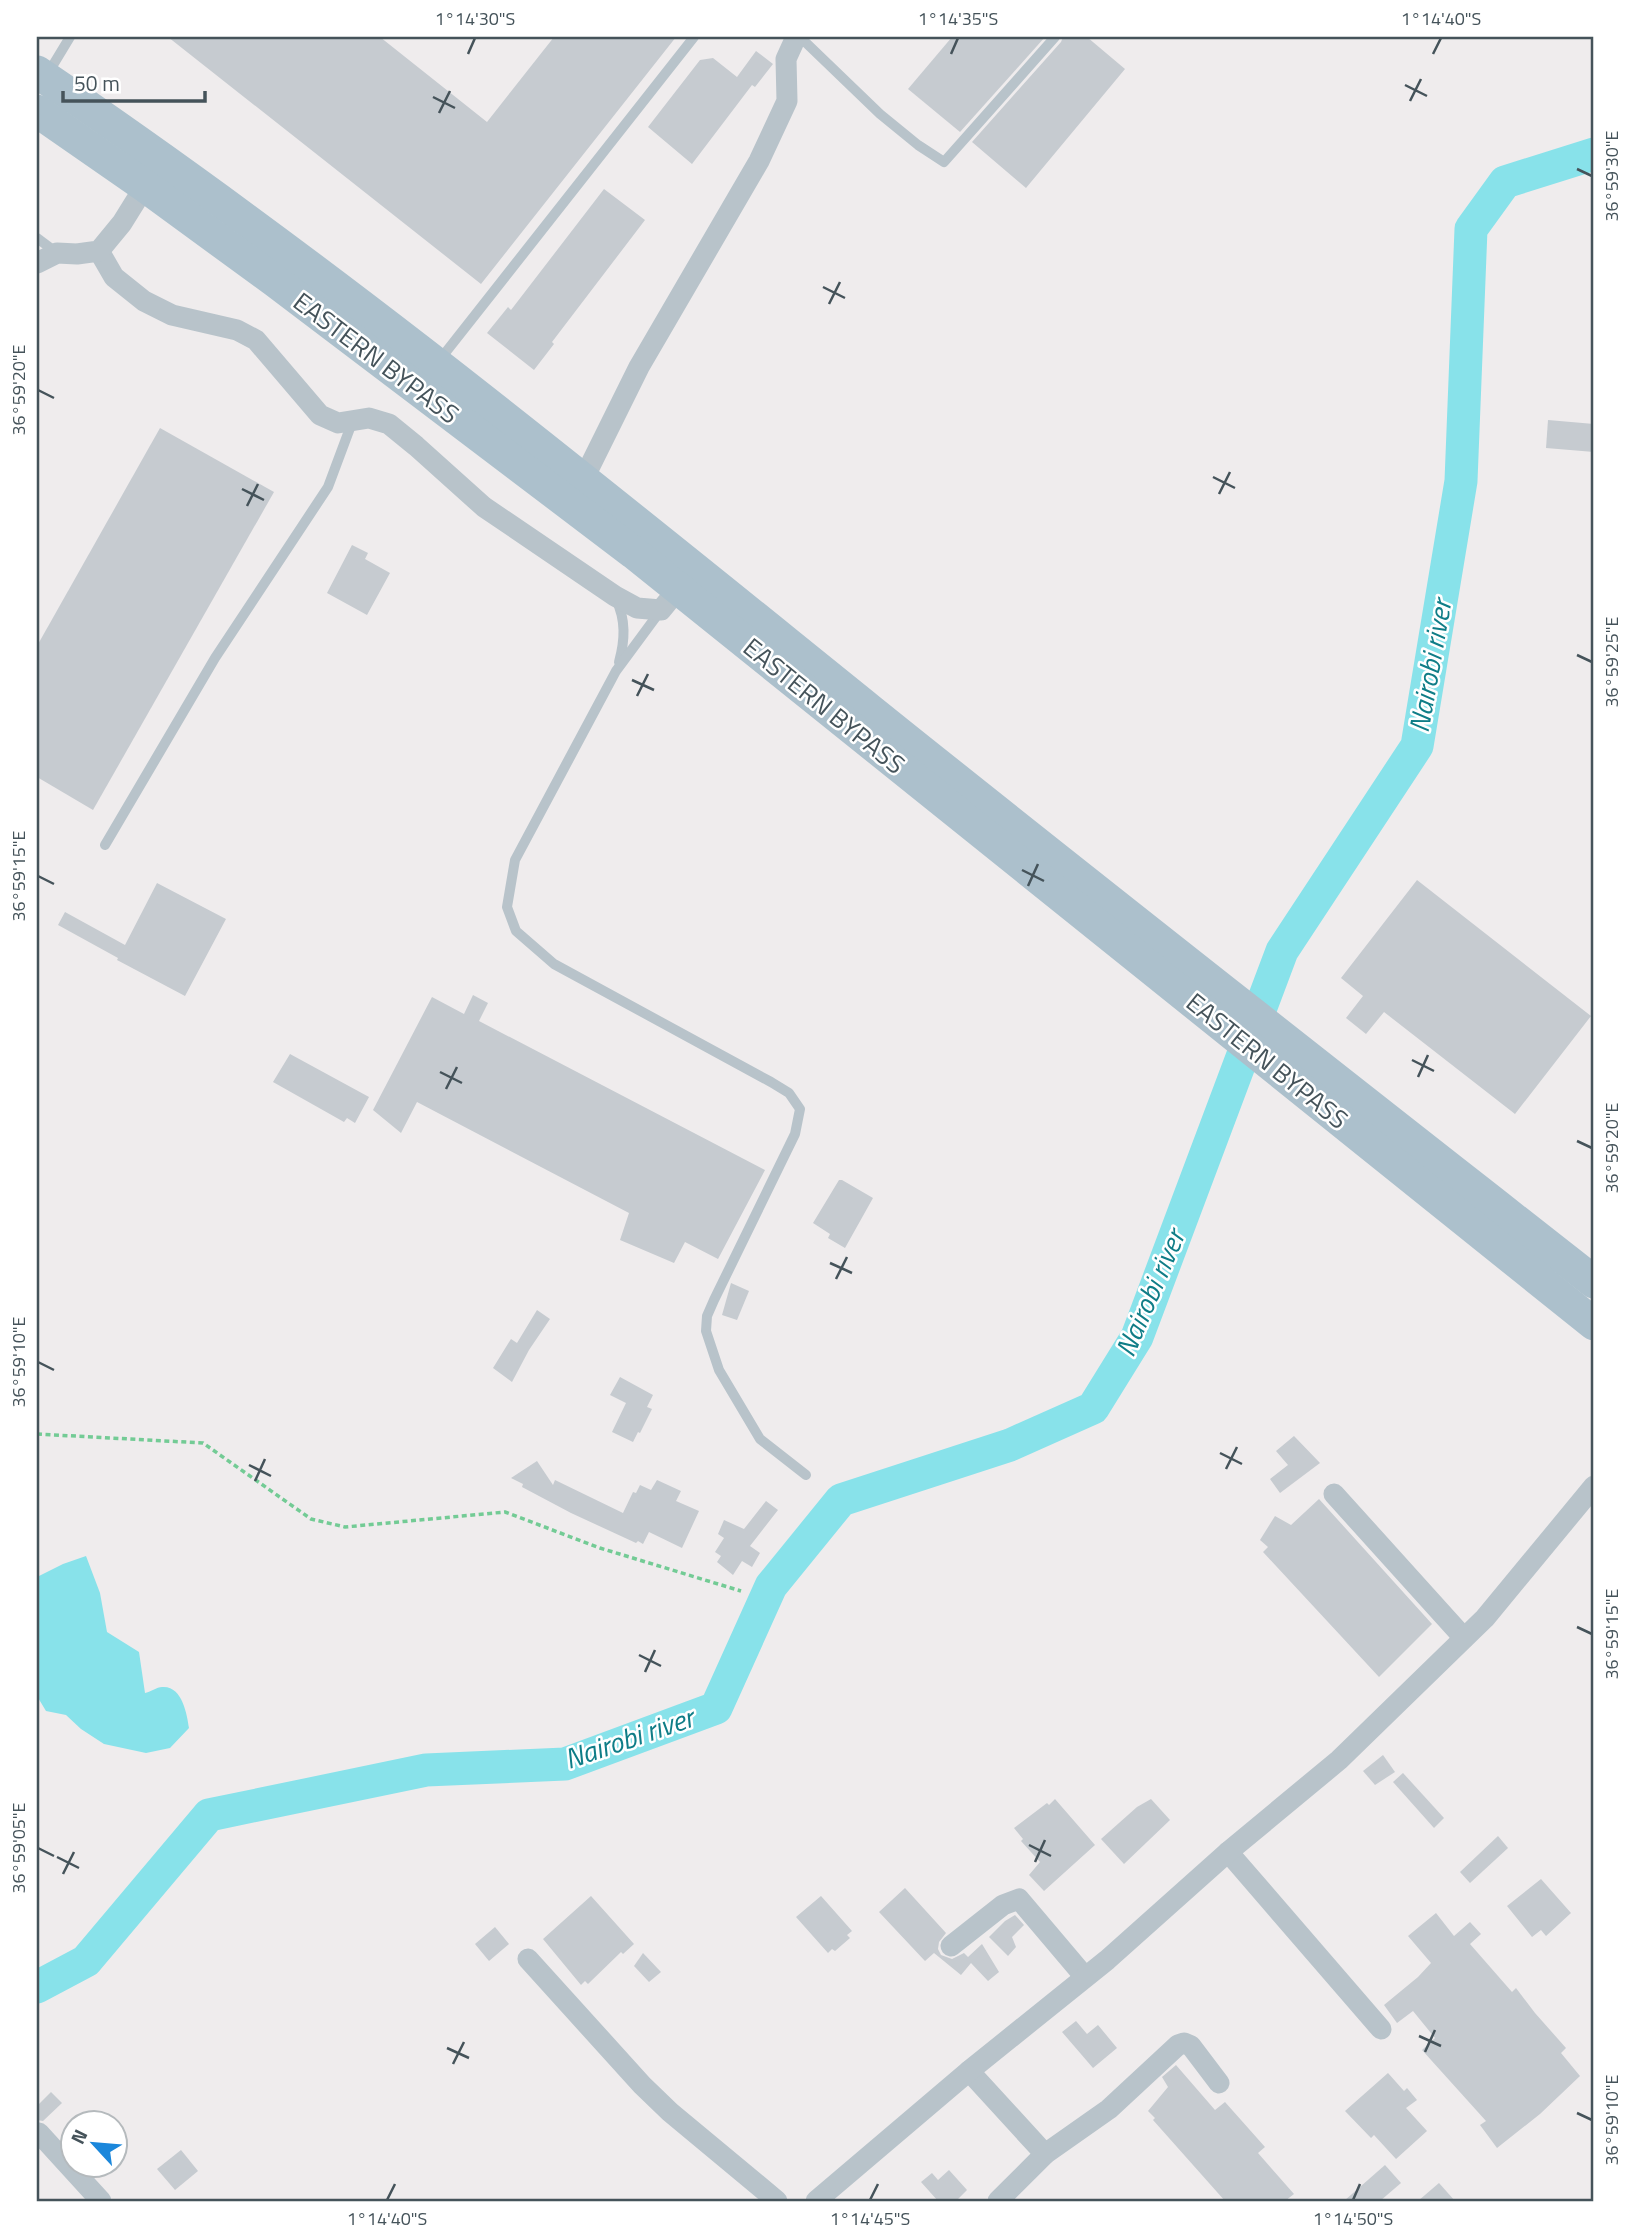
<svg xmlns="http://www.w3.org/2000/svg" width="1631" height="2238" font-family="'Titillium Web',sans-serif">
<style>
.water{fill:#88e2ea}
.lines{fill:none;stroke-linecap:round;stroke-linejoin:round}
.river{stroke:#88e2ea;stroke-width:33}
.building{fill:#c6cbd0}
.path{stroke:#73cb95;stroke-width:3.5;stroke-dasharray:5 3.5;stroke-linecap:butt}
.lane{stroke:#b8c3ca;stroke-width:10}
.street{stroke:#b8c3ca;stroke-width:21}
.primary{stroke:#acc0cc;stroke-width:33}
.ticks{fill:none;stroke:#45535a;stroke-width:2.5}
.labels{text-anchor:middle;stroke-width:5;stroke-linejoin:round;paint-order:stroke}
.street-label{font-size:26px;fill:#45535a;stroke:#fff}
.water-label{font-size:28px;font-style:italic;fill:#0f7d87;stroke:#fff}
.neatline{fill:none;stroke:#45535a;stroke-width:2.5}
.ticks-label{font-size:18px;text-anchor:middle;fill:#45535a}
</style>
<rect width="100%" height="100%" fill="#efeced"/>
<path class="water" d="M86,1556L100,1593L107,1632L139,1652L145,1693C150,1692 157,1687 162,1687C182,1685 187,1714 189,1728L170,1748L146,1753L104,1744L81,1729L66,1715L46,1711L37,1696V1577L63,1564Z"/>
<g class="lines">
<path class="river" d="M37,1987L86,1961L209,1815L426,1770L565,1764L716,1708L771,1586L841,1500L1010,1445L1093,1408L1137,1337L1282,951L1417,746L1461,481L1471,229L1505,182L1594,154"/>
</g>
<g class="building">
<path d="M168,37H380L487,122L554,37H676L481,284Z"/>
<path d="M952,37H1045L960,132L908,89Z"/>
<path d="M1063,37H1087L1125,69L1026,188L972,142L1061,42Z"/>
<path d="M756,51L773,64L755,87L752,85L692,164L648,127L700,60L713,58L737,77Z"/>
<path d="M604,189L645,220L552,342L554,344L534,370L487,333L508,307L511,310Z"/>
<path d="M1548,420L1594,424V452L1546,448Z"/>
<path d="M160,428L274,492L93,810L37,777V646Z"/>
<path d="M352,545L368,553L365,559L390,573L367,615L327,593Z"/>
<path d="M1417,880L1591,1016L1515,1114L1384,1012L1366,1034L1346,1018L1363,996L1341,978Z"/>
<path d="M157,883L226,919L185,996L117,960L118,958L58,925L65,912L125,945Z"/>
<path d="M473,995L488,1003L479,1021L765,1170L718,1259L685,1242L674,1263L620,1240L629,1213L417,1102L401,1133L373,1110L432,997L464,1014Z"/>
<path d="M290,1054L369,1097L355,1123L347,1118L344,1122L273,1082Z"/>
<path d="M839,1180H842L873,1198L845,1248L828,1238L830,1234L813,1223Z"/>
<path d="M731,1283L749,1291L737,1320L722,1315Z"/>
<path d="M537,1310L550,1319L529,1350L512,1382L493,1368L511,1339L517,1343Z"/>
<path d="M620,1377L653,1395L647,1407L652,1409L640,1433L638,1432L633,1442L612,1432L626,1403L610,1395Z"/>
<path d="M1294,1436L1320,1463L1280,1493L1270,1479L1288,1465L1276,1451Z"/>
<path d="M537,1461L553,1485L555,1480L623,1513L633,1492L636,1493L640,1485L651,1490L657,1480L681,1491L676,1501L699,1511L682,1548L649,1532L643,1544L638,1541L636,1543L571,1513L522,1487L523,1484L511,1478Z"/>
<path d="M1319,1499L1432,1624L1379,1677L1263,1552L1268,1547L1260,1540L1275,1516L1291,1525Z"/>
<path d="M766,1501L778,1510L750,1546L760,1553L752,1567L742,1561L733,1575L717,1562L721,1556L715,1552L724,1538L718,1534L724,1520L744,1529Z"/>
<path d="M1383,1755L1395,1772L1375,1785L1363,1771Z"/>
<path d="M1403,1773L1444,1818L1434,1828L1393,1782Z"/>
<path d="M1055,1799L1095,1845L1044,1891L1029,1875L1040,1862L1021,1841L1023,1839L1014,1828L1047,1803L1049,1805Z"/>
<path d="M1151,1799L1170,1820L1124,1864L1101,1839L1137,1807Z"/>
<path d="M1498,1836L1508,1848L1470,1883L1460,1872Z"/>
<path d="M1541,1879L1571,1913L1546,1936L1541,1930L1532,1937L1507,1906Z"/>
<path d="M905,1888L946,1933L939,1942L938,1949L941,1955L952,1959L964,1953L968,1957L982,1944L999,1972L988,1981L971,1963L961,1975L934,1953L925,1961L879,1912Z"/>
<path d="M591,1896L634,1944L623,1954L621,1952L588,1984L585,1981L581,1985L543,1939Z"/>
<path d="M821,1896L852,1931L847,1935L850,1938L835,1951L832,1949L828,1953L796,1917Z"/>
<path d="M1436,1913L1454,1936L1470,1922L1481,1934L1470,1944L1512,1992L1516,1988L1535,2013L1566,2048L1561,2053L1580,2076L1540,2114L1497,2148L1480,2125L1486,2121L1422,2050L1435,2038L1413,2011L1397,2023L1384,2005L1418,1977L1431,1963L1408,1936Z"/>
<path d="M1015,1915L1024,1925L1012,1937L1016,1947L1008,1956L989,1937L1005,1921Z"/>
<path d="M495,1927L509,1944L489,1961L475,1944Z"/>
<path d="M643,1953L661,1972L649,1982L634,1966Z"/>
<path d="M1076,2021L1087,2034L1098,2025L1117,2048L1093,2068L1062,2032Z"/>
<path d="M1176,2065L1215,2110L1225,2102L1265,2147L1258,2153L1294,2194L1285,2201H1225L1153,2120L1155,2118L1148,2111L1168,2087L1162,2077Z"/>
<path d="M1388,2073L1404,2091L1407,2088L1417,2100L1406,2108L1427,2131L1396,2159L1374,2135L1371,2138L1345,2111Z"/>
<path d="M51,2092L62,2103L43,2121L37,2120V2106Z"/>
<path d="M181,2150L198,2171L175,2190L157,2169Z"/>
<path d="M1385,2165L1401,2183L1380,2201H1344Z"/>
<path d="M949,2170L967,2190L956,2201H938L921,2182L932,2173L938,2180Z"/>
<path d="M1439,2183L1455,2201H1418Z"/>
</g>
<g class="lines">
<path class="path" d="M37,1434L203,1443L311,1519L345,1527L505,1512L600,1548L741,1591"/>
<g class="lane">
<path d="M800,37L880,114L918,145L944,162L1055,37"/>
<path d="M47,75L70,37"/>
<path d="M37,238L57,253"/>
<path d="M438,362L694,37"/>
<path d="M616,599C626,620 625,640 619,662"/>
<path d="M661,610L616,671L515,860L507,907L516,931L554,964L771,1082L789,1093L800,1109L795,1134L714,1300L707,1316L706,1331L719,1370L760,1439L806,1475"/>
<path d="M105,845L215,658L328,487L353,420"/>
</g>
<g class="street">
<path d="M99,251L114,277L144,301L172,315L237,330L256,340L320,415L338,423L369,418L389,424L416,446L484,507L615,596L637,608L661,610L679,588"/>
<path d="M37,263L57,253L77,254L99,251L122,223L145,186"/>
<path d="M584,478L639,367L759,161L787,101L786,59L796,37"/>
<path d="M1334,1494L1464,1638"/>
<path d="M1228,1852L1381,2029"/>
<path d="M951,1946L1003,1905L1019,1899L1085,1977"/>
<path d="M528,1959L642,2085L670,2112L777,2201"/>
<path d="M969,2071L1045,2154"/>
<path d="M39,2133L101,2201"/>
<path d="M816,2201L969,2071L1107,1960L1228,1852L1339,1760L1485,1618L1594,1486"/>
<path d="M998,2201L1045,2154L1109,2109L1178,2045L1184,2043L1191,2046L1219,2083"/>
</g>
<g class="primary">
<path d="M37,72C327,268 598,491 871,711C1110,903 1352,1092 1594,1282"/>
<path d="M37,111L145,186L275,281L634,553L1594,1324"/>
</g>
</g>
<path class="ticks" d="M468,54L475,38M951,54L958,38M1433,54L1441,38M1405,85L1427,96M433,97L455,108M1410,101L1421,79M439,113L450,91M1577,169L1592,176M823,287L845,298M829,304L840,282M38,390L54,398M1213,477L1235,488M242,489L264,500M1219,494L1230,472M247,506L258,484M1577,655L1592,662M632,680L654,690M637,696L648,674M1022,870L1044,881M38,876L54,884M1028,886L1038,864M1412,1060L1434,1071M440,1072L462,1083M1418,1077L1428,1055M446,1089L457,1067M1577,1141L1592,1148M830,1263L852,1273M836,1279L847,1257M38,1362L54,1370M1220,1453L1242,1464M249,1465L271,1476M1226,1469L1237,1447M255,1481L265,1459M1577,1627L1592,1634M639,1655L661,1666M645,1672L655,1650M1029,1845L1051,1856M38,1848L54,1856M57,1857L79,1868M1035,1862L1045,1840M63,1874L74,1852M1419,2036L1441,2046M447,2048L469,2058M1425,2052L1435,2030M453,2064L464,2042M1577,2113L1592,2120M387,2200L395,2184M870,2200L878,2184M1353,2200L1360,2184"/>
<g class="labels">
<g class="street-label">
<text transform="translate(376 358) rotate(37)" y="9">EASTERN BYPASS</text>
<text transform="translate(824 706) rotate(39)" y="9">EASTERN BYPASS</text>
<text transform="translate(1267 1061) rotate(39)" y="9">EASTERN BYPASS</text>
</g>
<g class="water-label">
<text transform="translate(1430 666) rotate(-80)" y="10">Nairobi river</text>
<text transform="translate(1150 1293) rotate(-67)" y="10">Nairobi river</text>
<text transform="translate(629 1738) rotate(-19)" y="10">Nairobi river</text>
</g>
</g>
<rect width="1631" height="2238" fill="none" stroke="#ffffff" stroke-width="77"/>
<g transform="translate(94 2144) rotate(296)"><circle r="33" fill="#ffffff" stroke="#b5babd" stroke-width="2"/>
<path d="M0-5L12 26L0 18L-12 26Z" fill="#1b87db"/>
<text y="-10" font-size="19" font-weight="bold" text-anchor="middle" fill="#45535a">N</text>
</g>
<path d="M63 91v10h142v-10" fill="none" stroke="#45535a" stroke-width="3.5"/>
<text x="74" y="91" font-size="21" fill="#45535a" stroke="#ffffff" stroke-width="5" paint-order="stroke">50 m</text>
<rect x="38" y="38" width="1554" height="2162" class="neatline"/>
<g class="ticks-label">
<text x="475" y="25">1°14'30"S</text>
<text x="958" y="25">1°14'35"S</text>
<text x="1441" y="25">1°14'40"S</text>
<text transform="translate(1612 176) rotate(-90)" y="6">36°59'30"E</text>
<text transform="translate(19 390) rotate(-90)" y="6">36°59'20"E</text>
<text transform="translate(1612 662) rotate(-90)" y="6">36°59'25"E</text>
<text transform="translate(19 876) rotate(-90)" y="6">36°59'15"E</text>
<text transform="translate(1612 1148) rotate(-90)" y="6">36°59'20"E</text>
<text transform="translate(19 1362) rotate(-90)" y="6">36°59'10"E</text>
<text transform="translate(1612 1634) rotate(-90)" y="6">36°59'15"E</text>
<text transform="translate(19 1848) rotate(-90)" y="6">36°59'05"E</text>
<text transform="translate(1612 2120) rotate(-90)" y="6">36°59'10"E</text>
<text x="387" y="2225">1°14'40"S</text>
<text x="870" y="2225">1°14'45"S</text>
<text x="1353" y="2225">1°14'50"S</text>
</g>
</svg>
